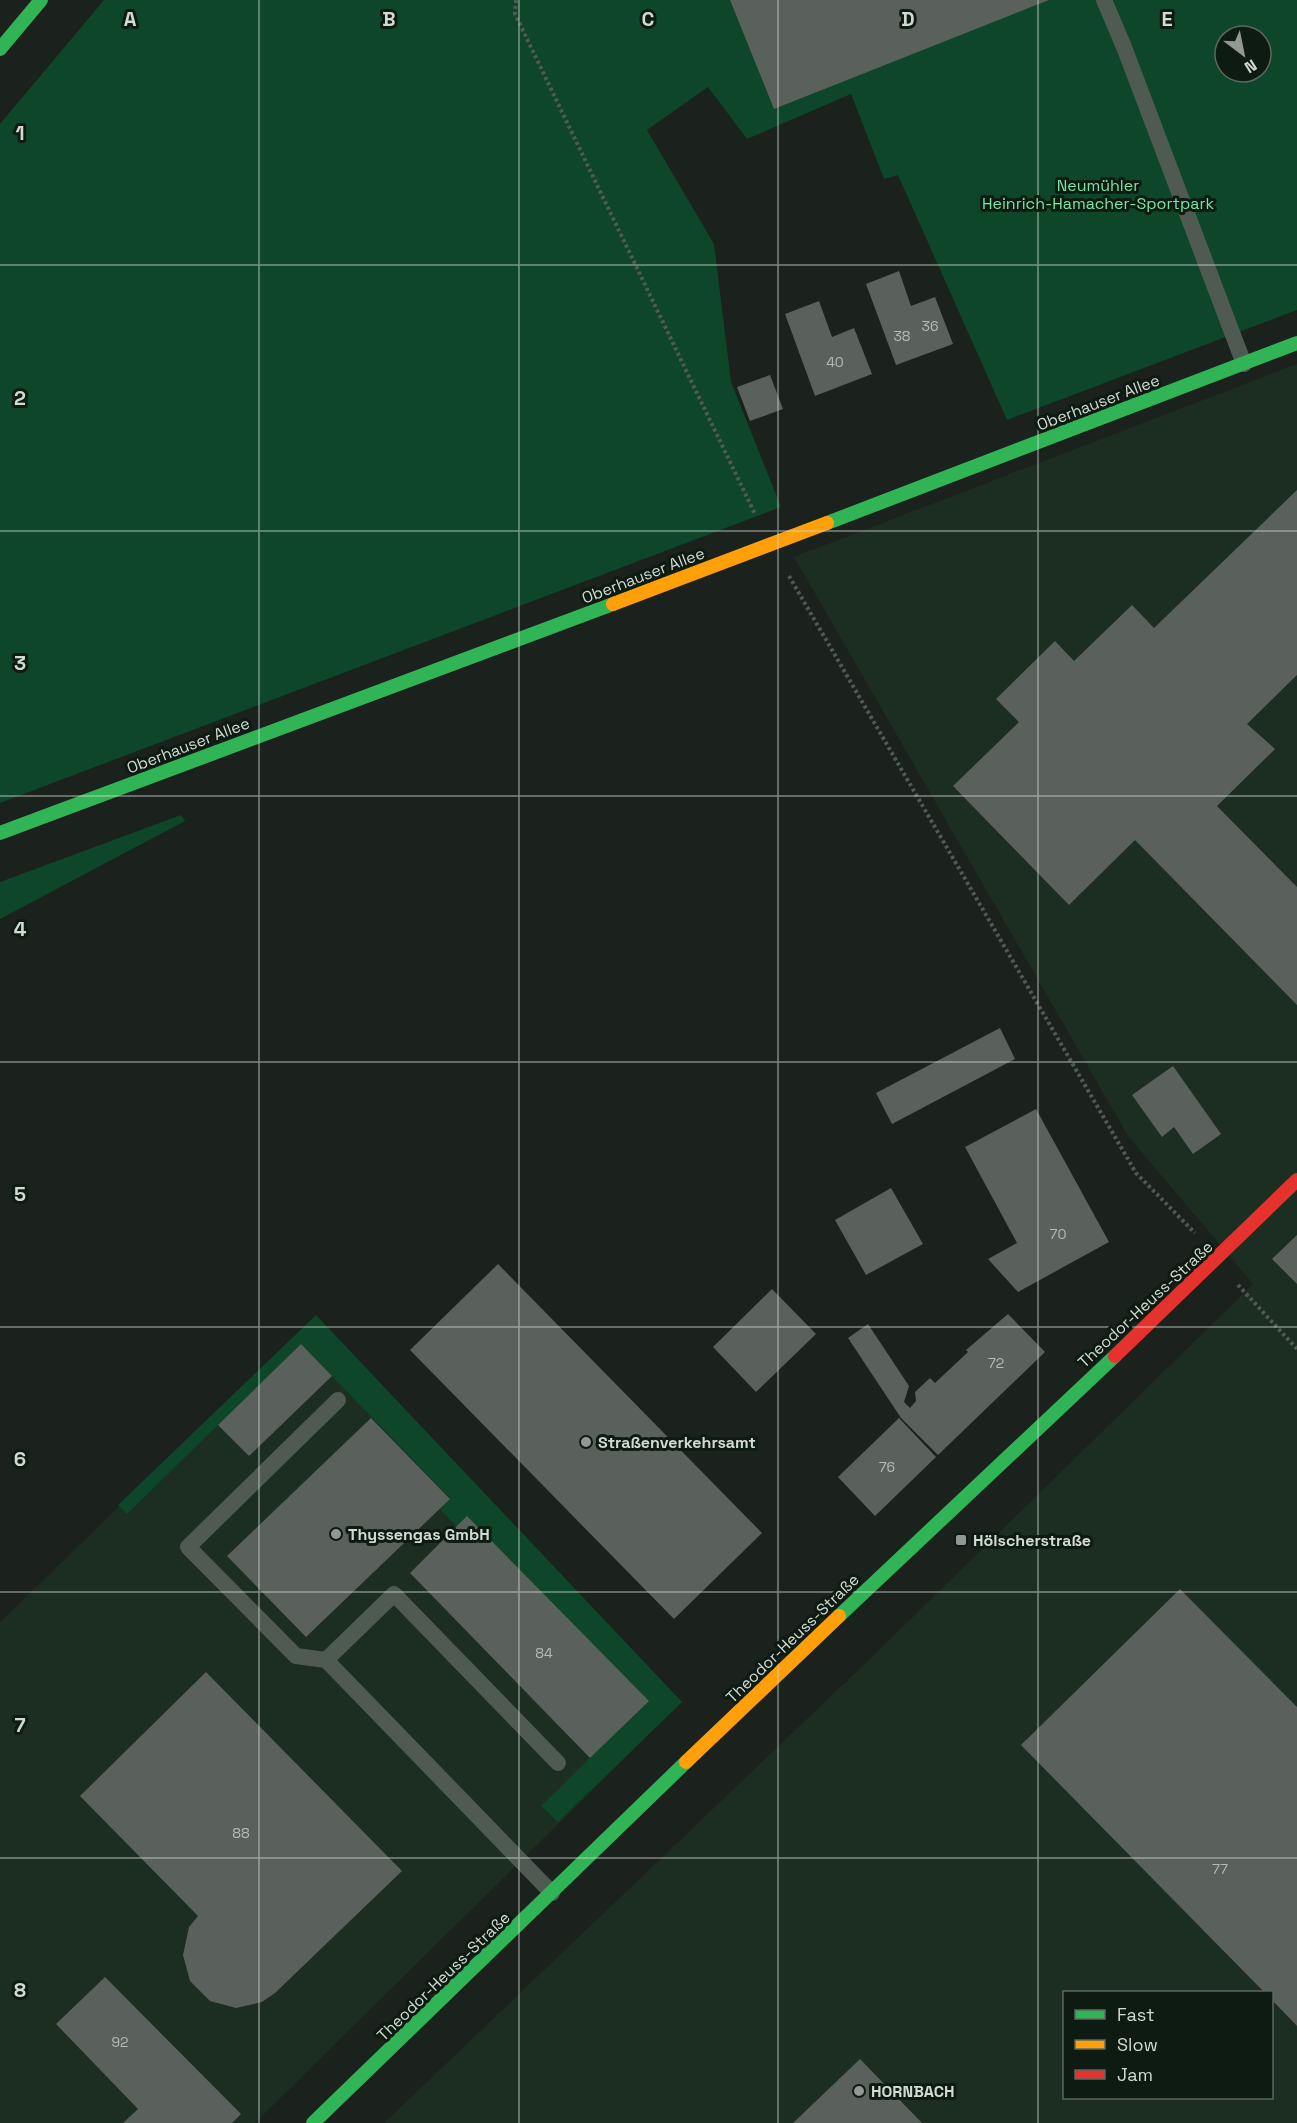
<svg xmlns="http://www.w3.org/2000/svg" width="1297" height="2123" font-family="'Space Grotesk',sans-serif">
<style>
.built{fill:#1c2d22;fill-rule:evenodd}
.green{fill:#0d4628;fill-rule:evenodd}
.building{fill:#5a605c}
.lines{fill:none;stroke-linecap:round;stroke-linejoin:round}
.path{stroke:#515a54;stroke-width:4;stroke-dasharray:3 3;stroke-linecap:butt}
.lane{stroke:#4f5a53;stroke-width:16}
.fast{stroke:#30b455;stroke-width:14}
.slow{stroke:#ff9f0a;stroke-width:14}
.jam{stroke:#e5322d;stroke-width:14}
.grid{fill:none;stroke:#d2dad4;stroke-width:1.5;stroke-opacity:0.55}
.poi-dot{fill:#929994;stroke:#0e1b12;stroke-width:2}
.labels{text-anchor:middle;stroke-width:6;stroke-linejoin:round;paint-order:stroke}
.number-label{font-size:14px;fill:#b4bcb6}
.park-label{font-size:16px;fill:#78e7a2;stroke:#0e1b12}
.street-label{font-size:16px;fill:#d2dad4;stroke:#0e1b12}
.poi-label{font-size:16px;font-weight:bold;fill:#d2dad4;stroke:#0e1b12;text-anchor:start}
.grid-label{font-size:20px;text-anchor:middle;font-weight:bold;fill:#d2dad4;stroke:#0e1b12;stroke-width:6;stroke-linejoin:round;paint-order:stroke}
</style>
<rect width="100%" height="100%" fill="#1b211d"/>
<g class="built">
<path d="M1297,364V2123H384L877,1652L1253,1284L1128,1136L794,557ZM1064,1992H1272V2098H1064Z"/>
<path d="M316,1315L682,1702L255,2123H0V1622Z"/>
</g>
<g class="green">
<path d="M104,0H1297V310L1007,420L898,175L884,179L851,94L747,139L708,87L647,130L714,244L731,382L781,507L0,803V124ZM1225,36H1261V72H1225Z"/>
<path d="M181,815L185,821L0,919V882Z"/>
<path d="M316,1315L682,1702L558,1822L541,1806L648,1701L457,1527L440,1509L450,1498L301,1344L127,1514L118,1505Z"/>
</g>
<g class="building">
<path d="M730,0H1049L774,109Z"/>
<path d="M899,271L911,306L935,297L953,344L896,365L866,284Z"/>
<path d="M819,301L832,337L854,328L872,374L815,396L785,314Z"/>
<path d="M770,375L783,409L750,421L737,387Z"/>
<path d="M1297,490V675L1247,724L1275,749L1217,806L1297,887V1005L1135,840L1069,905L953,786L1019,722L996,699L1055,641L1074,661L1132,605L1154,628Z"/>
<path d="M1000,1028L1015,1059L892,1124L876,1093Z"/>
<path d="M1173,1066L1221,1134L1193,1154L1174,1127L1162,1137L1132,1095Z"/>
<path d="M1036,1109L1109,1242L1018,1292L988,1259L1017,1243L965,1147Z"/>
<path d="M891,1188L923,1244L866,1275L835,1220Z"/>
<path d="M1297,1235V1284L1272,1259Z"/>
<path d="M498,1264L762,1533L674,1619L410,1350Z"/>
<path d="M772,1289L816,1334L756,1392L713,1347Z"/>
<path d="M1008,1314L1045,1352L938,1455L901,1418L848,1338L868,1324L909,1386L904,1402L910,1408L916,1401L915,1392L930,1378L935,1383L968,1352L966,1350Z"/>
<path d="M301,1344L332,1376L249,1456L218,1425Z"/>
<path d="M371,1418L450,1499L306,1637L227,1556Z"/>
<path d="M899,1418L936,1457L875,1516L838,1477Z"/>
<path d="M467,1516L649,1701L590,1758L410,1573Z"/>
<path d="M1180,1589L1297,1707V2026L1272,2000V1992H1264L1021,1745Z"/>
<path d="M206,1672L402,1871L275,1993L262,2002L236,2008L210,2001L190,1981L183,1955L189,1927L198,1916L80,1796Z"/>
<path d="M105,1977L241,2114L232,2123H123L138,2109L56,2024Z"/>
<path d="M860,2059L922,2123H793Z"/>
</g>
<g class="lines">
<g class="path">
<path d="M516,0L515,14L755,514"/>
<path d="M789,576L1136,1173L1195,1233"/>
<path d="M1238,1285L1297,1349"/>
</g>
<g class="lane">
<path d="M1104,0L1124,47L1244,364"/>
<path d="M338,1400L188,1547L296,1656L326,1660L552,1893"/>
<path d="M326,1660L394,1594L558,1763"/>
</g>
<g class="fast">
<path d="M0,49L41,0"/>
<path d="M827,523L1297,343"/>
<path d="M0,833L613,604"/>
<path d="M839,1616L1115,1356"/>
<path d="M313,2123L686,1762"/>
</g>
<g class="slow">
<path d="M613,604L827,523"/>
<path d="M686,1762L839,1616"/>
</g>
<path class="jam" d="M1115,1356L1297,1180"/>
</g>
<path class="grid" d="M259,0V2123M519,0V2123M778,0V2123M1038,0V2123M0,265H1297M0,531H1297M0,796H1297M0,1062H1297M0,1327H1297M0,1592H1297M0,1858H1297"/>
<g class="poi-dot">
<circle cx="586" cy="1442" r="6"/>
<circle cx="336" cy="1534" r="6"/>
<rect x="955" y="1534" width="12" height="12" rx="3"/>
<circle cx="859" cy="2091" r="6"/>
</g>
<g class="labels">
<g class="number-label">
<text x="930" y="331">36</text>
<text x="902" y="341">38</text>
<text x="835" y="367">40</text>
<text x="1058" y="1239">70</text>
<text x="996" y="1368">72</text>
<text x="887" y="1472">76</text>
<text x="544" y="1658">84</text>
<text x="241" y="1838">88</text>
<text x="1220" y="1874">77</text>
<text x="120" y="2047">92</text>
</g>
<g class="park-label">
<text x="1098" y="191">Neumühler<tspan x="1098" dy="18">Heinrich-Hamacher-Sportpark</tspan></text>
</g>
<g class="street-label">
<text transform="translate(1098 402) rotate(-21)" y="6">Oberhauser Allee</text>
<text transform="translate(643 575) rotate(-21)" y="6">Oberhauser Allee</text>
<text transform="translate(188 745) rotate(-21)" y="6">Oberhauser Allee</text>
<text transform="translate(1145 1304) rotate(-43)" y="6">Theodor-Heuss-Straße</text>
<text transform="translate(792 1638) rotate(-44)" y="6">Theodor-Heuss-Straße</text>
<text transform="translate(443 1976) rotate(-44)" y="6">Theodor-Heuss-Straße</text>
</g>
<g class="poi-label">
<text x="598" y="1448">Straßenverkehrsamt</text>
<text x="348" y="1540">Thyssengas GmbH</text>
<text x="973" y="1546">Hölscherstraße</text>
<text x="871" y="2097">HORNBACH</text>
</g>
</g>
<g class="grid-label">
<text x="130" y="26">A</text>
<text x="389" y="26">B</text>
<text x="648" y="26">C</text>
<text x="908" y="26">D</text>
<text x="1167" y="26">E</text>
<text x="20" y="140">1</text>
<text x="20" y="405">2</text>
<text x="20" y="670">3</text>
<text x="20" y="936">4</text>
<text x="20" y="1201">5</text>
<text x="20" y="1466">6</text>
<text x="20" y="1732">7</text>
<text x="20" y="1997">8</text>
</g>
<rect x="1063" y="1991" width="210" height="108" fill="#0e1b12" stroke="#5c6760" stroke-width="1.5"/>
<rect x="1075" y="2010" width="30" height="9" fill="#30b455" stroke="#5c6760" stroke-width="1.5"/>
<text x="1117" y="2021" font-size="18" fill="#d2dad4">Fast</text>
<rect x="1075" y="2040" width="30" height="9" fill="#ff9f0a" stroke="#5c6760" stroke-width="1.5"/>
<text x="1117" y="2051" font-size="18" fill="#d2dad4">Slow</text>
<rect x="1075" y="2070" width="30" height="9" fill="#e5322d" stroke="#5c6760" stroke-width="1.5"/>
<text x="1117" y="2081" font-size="18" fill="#d2dad4">Jam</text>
<g transform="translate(1243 54) rotate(148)"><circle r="28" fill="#0e1b12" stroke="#5c6760" stroke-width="1.5"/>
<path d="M0-4.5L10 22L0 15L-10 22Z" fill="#929994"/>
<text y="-9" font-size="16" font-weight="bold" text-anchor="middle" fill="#d2dad4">N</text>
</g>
</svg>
